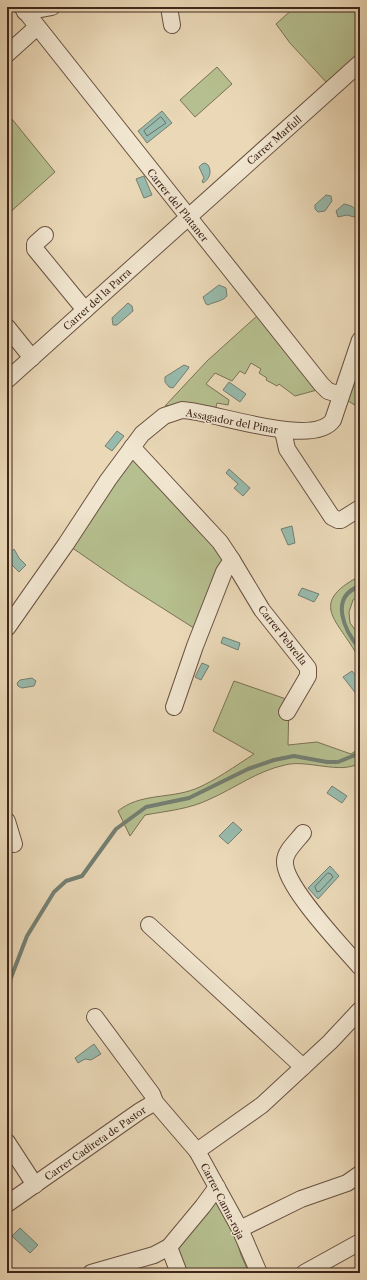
<svg xmlns="http://www.w3.org/2000/svg" width="367" height="1280" font-family="'Libre Caslon Text',serif">
<style>
.green{fill:#b6bf8f;stroke:#7a7256}
.water{fill:#98baac;stroke:#747f72}
.lines{fill:none;stroke-linecap:round;stroke-linejoin:round}
.shore{stroke:#6c7064;stroke-width:1}
.stream{stroke:#747f72;stroke-width:4}
.minor-casing{stroke:#6a5243;stroke-width:18}
.minor{stroke:#f1e6d0;stroke-width:16}
.labels{text-anchor:middle;stroke-width:3;stroke-linejoin:round;paint-order:stroke}
.street-label{font-size:10px;fill:#3f261c;stroke:#f1e6d0}
</style>
<rect width="100%" height="100%" fill="#ead8b7"/>
<filter id="stains"><feTurbulence type="fractalNoise" baseFrequency=".005" numOctaves="4"/><feColorMatrix values="0 0 0 0 .2 0 0 0 0 .09 0 0 0 0 .02 0 0 0 .5 -.17"/></filter>
<radialGradient id="worn" r=".72"><stop offset=".6" stop-color="#630" stop-opacity="0"/><stop offset="1" stop-color="#630" stop-opacity=".3"/></radialGradient>
<g class="green">
<path d="M295,7H349L360,15V53L327,83L290,43L276,24Z"/>
<path d="M217,67L232,84L195,117L180,100Z"/>
<path d="M7,113L55,172L7,215Z"/>
<path d="M258,315L317,390L295,396L279,384L277,386L266,380L267,378L259,373L261,369L251,363L245,374L240,371L232,381L215,373L206,384L229,400L228,405L217,403L215,411L178,405L165,406L207,361Z"/>
<path d="M360,367V408L348,401Z"/>
<path d="M132,460H136L198,525L222,559V565L197,630L126,585L71,547Z"/>
<path d="M360,576V594L353,600L349,612L350,623L360,636V661C342,622 304,605 360,576Z"/>
<path d="M234,681L289,700L288,745L317,742L351,754L360,748V763C340,775 307,759 285,765C257,771 235,788 210,799C190,809 167,811 145,815L130,836L118,811C140,793 169,799 195,789C213,782 237,765 254,754L213,731Z"/>
<path d="M218,1200L233,1227L241,1255L249,1273H181L175,1251Z"/>
</g>
<g class="water">
<path d="M162,111L172,123L147,143L138,131Z"/>
<path d="M205,163L208,165C212,171 210,179 203,183L202,181L204,178L199,167L202,164Z"/>
<path d="M144,176L152,195L144,198L136,179Z"/>
<path d="M326,195L331,196L332,201L325,211L318,212L315,209V205Z"/>
<path d="M344,204C350,205 358,208 357,215L354,217L347,215L338,217L336,211Z"/>
<path d="M219,285L226,288L227,296C223,301 214,302 208,305L206,304L203,297Z"/>
<path d="M128,303L132,306L133,311L117,325H113L112,318Z"/>
<path d="M184,365L189,367L188,369L173,388L169,387L165,382V377Z"/>
<path d="M229,382L246,394L240,402L223,390Z"/>
<path d="M117,431L124,436L112,451L105,446Z"/>
<path d="M229,469L250,488L243,496L234,488L238,484L226,473Z"/>
<path d="M292,526L295,543L288,545L281,529Z"/>
<path d="M14,549L19,558L26,565L19,572L7,560V556Z"/>
<path d="M302,588L319,594L314,602L298,595Z"/>
<path d="M223,637L240,643L238,650L221,643Z"/>
<path d="M202,663L209,666L201,680L195,677Z"/>
<path d="M352,671L360,681V693L357,695L343,677Z"/>
<path d="M32,678L36,681L34,686L22,688L18,686L17,683L20,680Z"/>
<path d="M332,786L347,796L342,803L327,793Z"/>
<path d="M233,822L242,830L228,844L219,836Z"/>
<path d="M330,866L339,876L318,899L308,888Z"/>
<path d="M94,1044L101,1054L91,1060L85,1059L78,1063L75,1058Z"/>
<path d="M20,1228L38,1245L30,1253L12,1236Z"/>
</g>
<g class="lines">
<g class="shore">
<path d="M161,117L166,123L147,136L144,131Z"/>
<path d="M328,873L331,874L333,877L320,891L317,892L315,887Z"/>
</g>
<g class="stream">
<path d="M360,586C328,597 345,632 360,649"/>
<path d="M7,988L27,936L54,892L66,881L82,876L116,829L146,807L189,798L248,769L274,760L294,756L327,762H338L360,753"/>
</g>
<g class="minor-casing">
<g id="minor">
<path d="M22,7L321,384L328,391L341,395"/>
<path d="M169,7L172,25"/>
<path d="M25,12L52,7"/>
<path d="M7,54L37,27"/>
<path d="M45,235L35,244V249L85,310"/>
<path d="M7,327L32,358"/>
<path d="M7,380L360,63"/>
<path d="M283,431L287,449L332,517L338,520H341L360,508"/>
<path d="M132,447L220,542L232,560L224,572L195,646L174,707"/>
<path d="M232,560L262,610L308,668V676L287,712"/>
<path d="M7,628L66,544L108,480L142,434L164,416L182,410C213,411 313,449 333,420L360,340"/>
<path d="M7,821L14,844"/>
<path d="M303,833C297,841 285,851 285,861C283,885 343,947 360,967"/>
<path d="M149,925L303,1067"/>
<path d="M95,1017L152,1094L155,1102"/>
<path d="M7,1142L35,1185"/>
<path d="M197,1151L262,1105L330,1042L360,1010"/>
<path d="M7,1204L140,1111L155,1102L197,1151L240,1229L259,1273"/>
<path d="M240,1229L301,1199L347,1183L360,1174"/>
<path d="M169,1247L179,1273"/>
<path d="M91,1273L154,1255L169,1247L203,1206L217,1187"/>
<path d="M304,1273L360,1242"/>
</g>
</g>
<use href="#minor" class="minor"/>
</g>
<g class="labels">
<g class="street-label">
<text transform="translate(274 140) rotate(-41)" y="4">Carrer Marfull</text>
<text transform="translate(178 205) rotate(51)" y="4">Carrer del Plataner</text>
<text transform="translate(97 299) rotate(-42)" y="4">Carrer del la Parra</text>
<text transform="translate(232 421) rotate(11)" y="4">Assagador del Pinar</text>
<text transform="translate(283 635) rotate(52)" y="4">Carrer Pebrella</text>
<text transform="translate(95 1143) rotate(-35)" y="4">Carrer Cadireta de Pastor</text>
<text transform="translate(223 1201) rotate(63)" y="4">Carrer Cama-roja</text>
</g>
</g>
<rect width="367" height="1280" fill="none" stroke="#ead8b7" stroke-width="24"/>
<rect x="8" y="8" width="351" height="1264" fill="none" stroke="#3f261c" stroke-width="2"/>
<rect x="12" y="12" width="343" height="1256" fill="none" stroke="#3f261c"/>
<rect width="100%" height="100%" filter="url(#stains)"/>
<rect width="100%" height="100%" fill="url(#worn)"/>
</svg>
